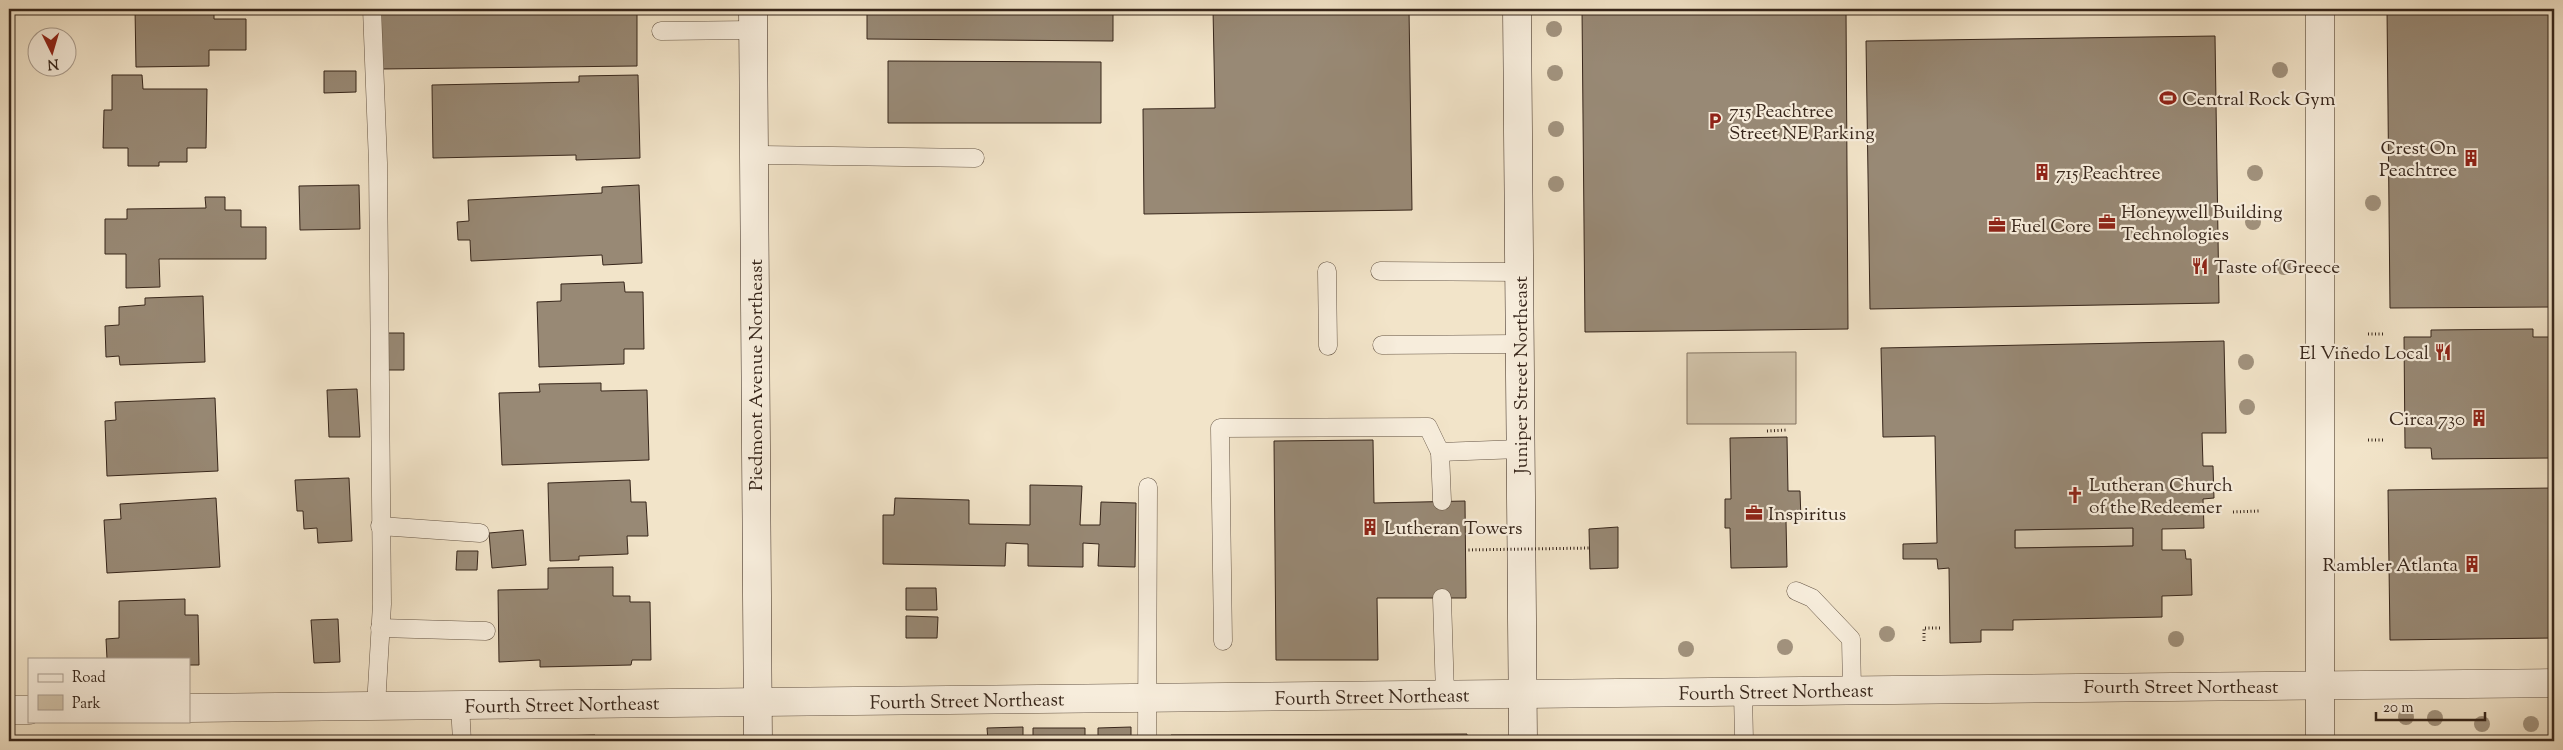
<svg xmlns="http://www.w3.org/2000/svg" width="2563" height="750" font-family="'Sorts Mill Goudy',serif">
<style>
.green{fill:#d2c4ab;stroke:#847563}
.building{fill:#988975;stroke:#37261b;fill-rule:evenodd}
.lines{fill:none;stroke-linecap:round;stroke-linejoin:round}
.lane-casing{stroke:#665646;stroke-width:19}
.street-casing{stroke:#665646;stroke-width:29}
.secondary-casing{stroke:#37261b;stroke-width:29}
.path{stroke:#37261b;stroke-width:3;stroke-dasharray:1 2.5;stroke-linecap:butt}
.lane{stroke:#f7eddc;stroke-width:18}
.street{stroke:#f7eddc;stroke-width:28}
.secondary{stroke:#f7eddc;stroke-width:28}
.path-bridge{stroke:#37261b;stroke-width:3;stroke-dasharray:1 2.5;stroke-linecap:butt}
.tree{fill:#a1927d}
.labels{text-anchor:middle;stroke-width:4.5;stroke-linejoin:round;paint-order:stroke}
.poi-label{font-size:19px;fill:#37261b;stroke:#f7eddc;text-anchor:start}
.street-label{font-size:19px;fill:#37261b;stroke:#f7eddc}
</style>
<rect width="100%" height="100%" fill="#f2e4c9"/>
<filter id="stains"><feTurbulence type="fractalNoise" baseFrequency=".004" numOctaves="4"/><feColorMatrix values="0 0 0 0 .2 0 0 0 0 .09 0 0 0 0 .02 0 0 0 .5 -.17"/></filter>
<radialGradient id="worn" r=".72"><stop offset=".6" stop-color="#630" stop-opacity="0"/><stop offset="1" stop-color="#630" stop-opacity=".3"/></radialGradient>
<g class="green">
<path d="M1796,352V424H1687V353Z"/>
<path d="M2133,528V546L2015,548V530Z"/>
</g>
<g class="building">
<path d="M135,9H214V19H246V50H209V66L136,67Z"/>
<path d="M380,9H637V66L381,69Z"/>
<path d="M867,9H1113V41L867,39Z"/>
<path d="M1213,9H1409L1412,210L1144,214L1143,109L1215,108Z"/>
<path d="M1582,9H1846L1848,329L1585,332Z"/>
<path d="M2387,9H2554V307L2390,308Z"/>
<path d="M2215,36L2219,303L1870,309L1866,41Z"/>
<path d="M888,61L1101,62V123H888Z"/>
<path d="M324,71H356V92L324,93Z"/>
<path d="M112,75H142L143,89H207L206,148H187V162H159V166H128V148H103L104,110H112Z"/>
<path d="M638,75L640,158L576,160V155L433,158L432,85L579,82V76Z"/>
<path d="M359,185L360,229L300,230L299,186Z"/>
<path d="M639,185L642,263L603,265L602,255L471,261L470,240H458L457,222L469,221L468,200L602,193V187Z"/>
<path d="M205,197H225V210H241V227H266V259H159L160,287L126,288V254H105V219H127V209L206,208Z"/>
<path d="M624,282L625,292H643L644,349H624V364L539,367L537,302L561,301V284Z"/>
<path d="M203,296L205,362L120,365L119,356L106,357L105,326L119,325V307L145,305V298Z"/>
<path d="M2533,329V337H2554V458L2432,459L2431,448H2405L2404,337H2431V330Z"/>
<path d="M382,333H404V370H383Z"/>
<path d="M2224,341L2226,433H2202L2203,466H2213L2214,498L2203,499L2204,528L2162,529V550H2185L2186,559H2191L2192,595L2162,596V617L2013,620V630H1981V642L1950,643L1949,568L1938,569L1937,559H1903V544L1937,543L1935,436L1883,437L1881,348ZM2133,528V546L2015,548V530Z"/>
<path d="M601,383V391L647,390L649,460L502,465L499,393L540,392L539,384Z"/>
<path d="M357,389L360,437H329L327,390Z"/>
<path d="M215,398L218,471L107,476L105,421L116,420L115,402Z"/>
<path d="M1787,437L1788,491H1800L1801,520L1786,521L1787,567L1731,568L1730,528H1725V499H1731L1730,438Z"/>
<path d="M1373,440L1374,503L1465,501L1466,598H1377L1378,660H1276L1274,441Z"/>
<path d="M349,478L352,541L318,543L317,528L304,529L303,511H297L295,480Z"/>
<path d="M630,480L631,502H646L648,536H627L628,554L579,556V560L550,561L548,483Z"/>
<path d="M1030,485L1082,486L1080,525H1100L1101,502L1136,503L1135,567L1098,566L1099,544L1083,543V567L1028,566V544L1006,543L1005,566L883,564V515H894L895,498L969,500V524L1030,525Z"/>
<path d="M2554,488V638L2390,640L2388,490Z"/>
<path d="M216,498L220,567L107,573L104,520L121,519L120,504Z"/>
<path d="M1618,527V568L1590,569L1589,529Z"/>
<path d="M523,530L526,565L492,568L489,533Z"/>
<path d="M457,551H478L477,570H456Z"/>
<path d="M613,567V596H630V602H650L651,660H632L631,665L540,667V660L499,662L498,590L548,589V568Z"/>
<path d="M906,588H936L937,610H906Z"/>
<path d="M185,599V615H198L199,665H189V659H107L106,639L119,638V601Z"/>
<path d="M906,616L938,617L937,638H906Z"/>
<path d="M338,619L340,662L314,663L311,620Z"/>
<path d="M1023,727V741H978H988L987,728Z"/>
<path d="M1131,727V741H1098V728Z"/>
<path d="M1033,728H1085V741H1029H1033Z"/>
<path d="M1467,734V741H1171V735Z"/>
<path d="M595,735V741H555V736Z"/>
<path d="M934,737V741H887V739Z"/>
</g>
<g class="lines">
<g class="lane-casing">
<g id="lane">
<path d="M372,9L378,163L382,604L376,706"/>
<path d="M661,31L753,30"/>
<path d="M754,155L975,158"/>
<path d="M1327,271L1328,346"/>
<path d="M1380,271L1520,272"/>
<path d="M1382,345L1519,344"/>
<path d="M1440,452L1442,501"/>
<path d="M380,526L480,533"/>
<path d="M1796,591L1812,598L1851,639L1852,690"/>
<path d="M1442,598L1445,695"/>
<path d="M380,628L486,631"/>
<path d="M1223,641L1220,428L1428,427L1440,452L1520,449"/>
<path d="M1743,692L1744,741"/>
<path d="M460,705L462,741"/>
<path d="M1147,741L1148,487"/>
</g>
</g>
<g class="street-casing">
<g id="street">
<path d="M189,708L2554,683"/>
<path d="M9,710H29"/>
</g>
</g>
<g class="secondary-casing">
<g id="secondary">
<path d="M753,9L758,741"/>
<path d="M1517,9L1523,741"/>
<path d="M2320,741V9"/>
</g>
</g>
<g class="path">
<path d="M2368,334H2383"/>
<path d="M1767,431L1787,430"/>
<path d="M2368,440H2384"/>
<path d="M2233,512L2260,511"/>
<path d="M1924,641V628H1942"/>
</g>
<use href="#lane" class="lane"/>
<use href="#street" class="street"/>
<use href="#secondary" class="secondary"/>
<path class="path-bridge" d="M1465,550L1590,548"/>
</g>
<g class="tree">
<circle cx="1554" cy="29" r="8"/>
<circle cx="2280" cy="70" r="8"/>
<circle cx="1555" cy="73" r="8"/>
<circle cx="1556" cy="129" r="8"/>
<circle cx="2255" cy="173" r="8"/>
<circle cx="1556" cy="184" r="8"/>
<circle cx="2373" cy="203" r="8"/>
<circle cx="2253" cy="222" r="8"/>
<circle cx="2284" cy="267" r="8"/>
<circle cx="2246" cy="362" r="8"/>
<circle cx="2247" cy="407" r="8"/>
<circle cx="1887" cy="634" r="8"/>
<circle cx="2176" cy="639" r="8"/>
<circle cx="1785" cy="647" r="8"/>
<circle cx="1686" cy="649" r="8"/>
<circle cx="2406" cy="717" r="8"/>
<circle cx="2435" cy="718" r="8"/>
<circle cx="2482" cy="724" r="8"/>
<circle cx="2531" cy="724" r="8"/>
</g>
<defs>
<g id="stadium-bare" transform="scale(1.35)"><path d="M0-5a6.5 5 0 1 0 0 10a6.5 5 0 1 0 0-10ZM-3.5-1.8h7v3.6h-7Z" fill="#8f2418" stroke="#f7eddc" stroke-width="2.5" paint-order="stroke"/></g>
<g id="parking-bare" transform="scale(1.35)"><path d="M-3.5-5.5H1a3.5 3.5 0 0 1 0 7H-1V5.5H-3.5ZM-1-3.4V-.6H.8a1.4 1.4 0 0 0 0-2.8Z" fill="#8f2418" stroke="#f7eddc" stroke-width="2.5" paint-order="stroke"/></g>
<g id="building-bare" transform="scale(1.35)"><path d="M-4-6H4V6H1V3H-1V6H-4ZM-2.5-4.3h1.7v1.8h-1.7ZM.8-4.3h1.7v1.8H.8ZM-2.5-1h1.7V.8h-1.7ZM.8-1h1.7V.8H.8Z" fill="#8f2418" stroke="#f7eddc" stroke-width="2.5" paint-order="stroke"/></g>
<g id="office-bare" transform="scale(1.35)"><path d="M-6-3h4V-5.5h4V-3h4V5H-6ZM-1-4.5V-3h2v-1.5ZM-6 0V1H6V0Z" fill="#8f2418" stroke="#f7eddc" stroke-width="2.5" paint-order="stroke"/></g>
<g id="restaurant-bare" transform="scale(1.35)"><path d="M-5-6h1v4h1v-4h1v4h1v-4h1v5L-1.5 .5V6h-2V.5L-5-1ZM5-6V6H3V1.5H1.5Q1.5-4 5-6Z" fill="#8f2418" stroke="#f7eddc" stroke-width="2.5" paint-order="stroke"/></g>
<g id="church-bare" transform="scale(1.35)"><path d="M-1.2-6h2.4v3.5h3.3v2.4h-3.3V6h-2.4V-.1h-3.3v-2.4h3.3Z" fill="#8f2418" stroke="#f7eddc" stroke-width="2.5" paint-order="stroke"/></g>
</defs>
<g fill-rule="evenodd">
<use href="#stadium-bare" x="2168" y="98"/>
<use href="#parking-bare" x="1715" y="121"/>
<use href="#building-bare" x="2471" y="158"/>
<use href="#building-bare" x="2042" y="172"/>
<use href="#office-bare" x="2107" y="222"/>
<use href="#office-bare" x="1997" y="225"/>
<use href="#restaurant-bare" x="2200" y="266"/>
<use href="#restaurant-bare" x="2443" y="352"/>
<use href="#building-bare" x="2479" y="418"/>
<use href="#church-bare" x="2075" y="495"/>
<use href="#office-bare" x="1754" y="513"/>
<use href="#building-bare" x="1370" y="527"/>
<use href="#building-bare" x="2472" y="564"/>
</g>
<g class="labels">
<g class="poi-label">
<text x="2182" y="105">Central Rock Gym</text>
<text x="1729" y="117">715 Peachtree<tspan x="1729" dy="22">Street NE Parking</tspan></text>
<text x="2457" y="154" text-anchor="end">Crest On<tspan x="2457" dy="22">Peachtree</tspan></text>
<text x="2056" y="179">715 Peachtree</text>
<text x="2121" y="218">Honeywell Building<tspan x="2121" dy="22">Technologies</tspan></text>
<text x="2011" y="232">Fuel Core</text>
<text x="2214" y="273">Taste of Greece</text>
<text x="2429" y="359" text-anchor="end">El Viñedo Local</text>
<text x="2465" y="425" text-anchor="end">Circa 730</text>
<text x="2089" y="491">Lutheran Church<tspan x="2089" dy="22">of the Redeemer</tspan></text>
<text x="1768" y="520">Inspiritus</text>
<text x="1384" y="534">Lutheran Towers</text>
<text x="2458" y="571" text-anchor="end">Rambler Atlanta</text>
</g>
<g class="street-label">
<text transform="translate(755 375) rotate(-90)" y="7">Piedmont Avenue Northeast</text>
<text transform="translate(1520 375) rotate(-90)" y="7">Juniper Street Northeast</text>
<text x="2181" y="693">Fourth Street Northeast</text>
<text transform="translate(1776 691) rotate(-1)" y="7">Fourth Street Northeast</text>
<text transform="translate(1372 696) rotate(-1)" y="7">Fourth Street Northeast</text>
<text transform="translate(967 700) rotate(-1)" y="7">Fourth Street Northeast</text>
<text transform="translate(562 704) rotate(-1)" y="7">Fourth Street Northeast</text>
</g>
</g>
<rect width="2563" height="750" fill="none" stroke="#f2e4c9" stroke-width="30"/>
<rect x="10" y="10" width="2543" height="730" fill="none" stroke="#37261b" stroke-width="2.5"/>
<rect x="15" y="15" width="2533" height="720" fill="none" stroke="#37261b"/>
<rect x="28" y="658" width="162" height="65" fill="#f7eddc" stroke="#aa9d8f"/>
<rect x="38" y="674" width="25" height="8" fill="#f7eddc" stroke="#aa9d8f"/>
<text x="72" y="682" font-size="15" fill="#37261b">Road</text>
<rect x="38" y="695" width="25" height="15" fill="#d2c4ab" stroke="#aa9d8f"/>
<text x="72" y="708" font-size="15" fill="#37261b">Park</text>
<g transform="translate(52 52) rotate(175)"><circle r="24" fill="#f7eddc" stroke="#aa9d8f"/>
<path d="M0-4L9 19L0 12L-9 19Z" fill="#8f2418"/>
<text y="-8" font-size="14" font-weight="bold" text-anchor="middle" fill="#37261b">N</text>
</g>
<path d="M2376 712v8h109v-8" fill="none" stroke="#37261b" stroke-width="2.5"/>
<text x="2383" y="712" font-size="15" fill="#37261b" stroke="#f7eddc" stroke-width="4" paint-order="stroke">20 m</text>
<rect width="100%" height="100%" filter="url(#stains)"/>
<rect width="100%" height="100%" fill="url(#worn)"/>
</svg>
